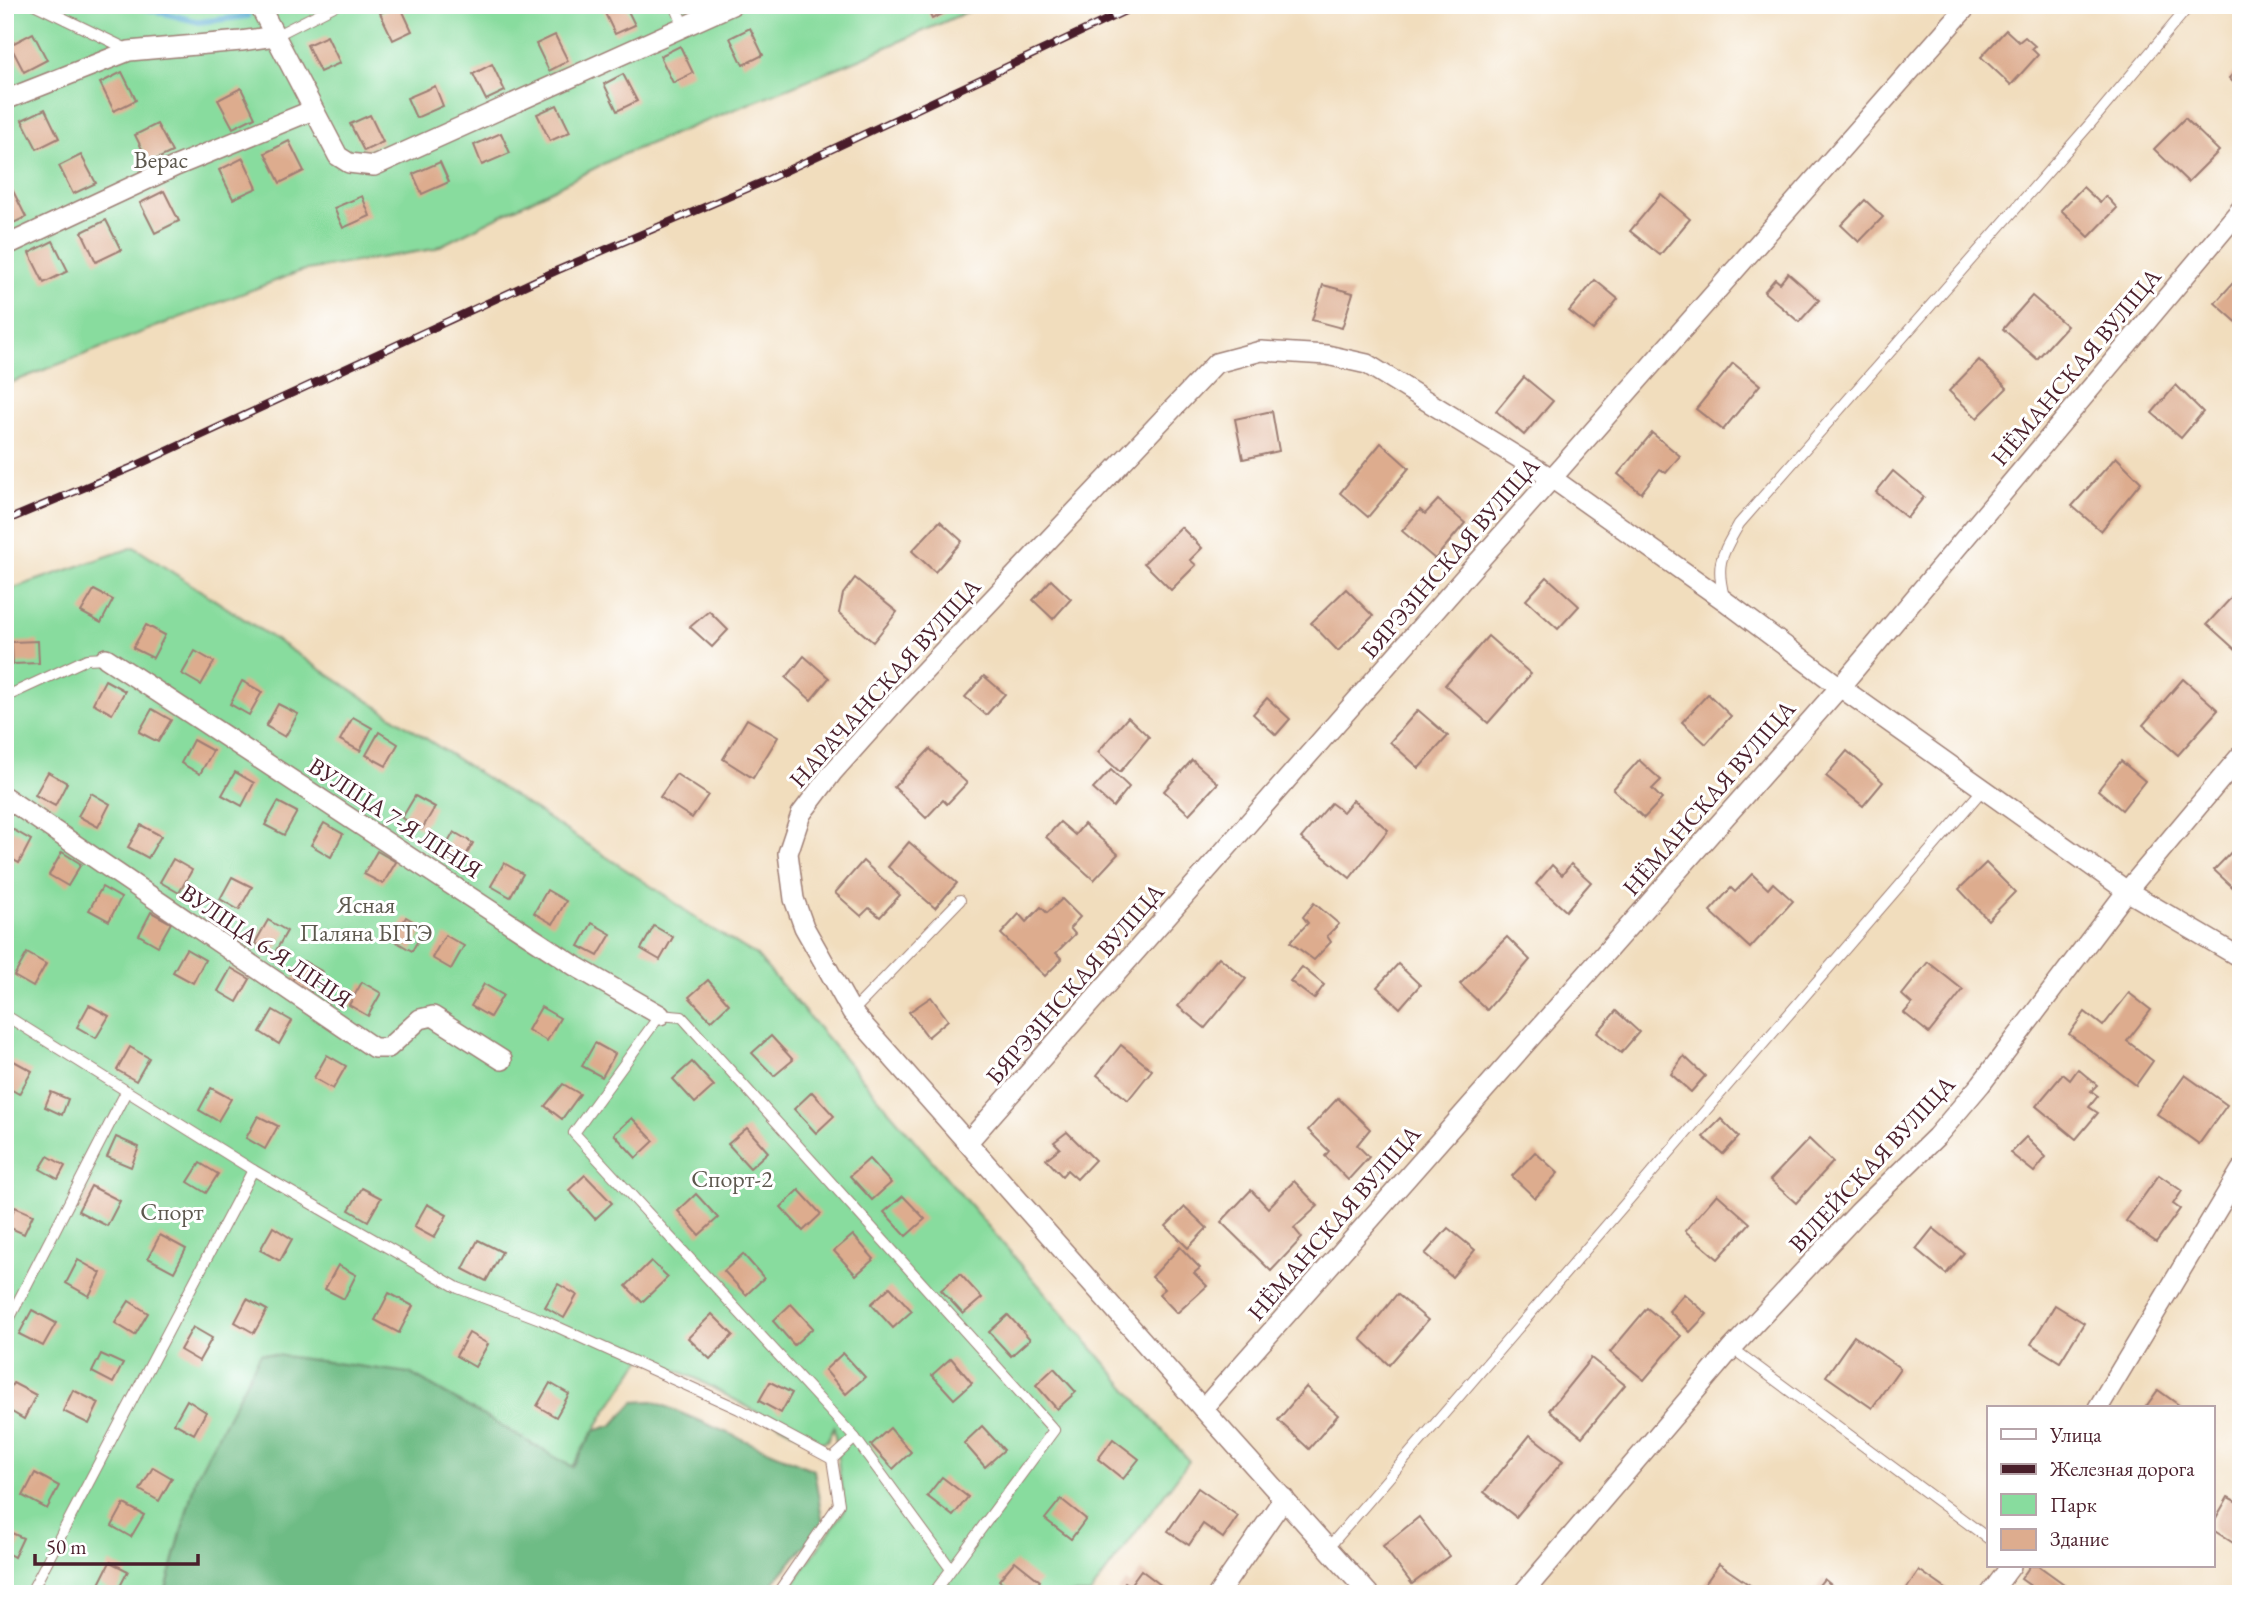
<svg xmlns="http://www.w3.org/2000/svg" width="2246" height="1599" font-family="'EB Garamond',serif">
<style>
.green{fill:#88dc9e;stroke:#697e64;stroke-width:2}
.forest{fill:#6ebc85;stroke:#5c6e58;stroke-width:2}
.lines{fill:none;stroke-linecap:round;stroke-linejoin:round}
.stream{stroke:#52a8cf;stroke-width:6}
.building{fill:#ddac8e}
.lane-casing{stroke:#9e7e74;stroke-width:12}
.street-casing{stroke:#9e7e74;stroke-width:22}
.lane{stroke:#fff;stroke-width:10}
.street{stroke:#fff;stroke-width:19}
.rail-casing{stroke:#4a1f2b;stroke-width:8}
.rail{stroke:#fff;stroke-width:5;stroke-dasharray:16;stroke-linecap:butt}
.labels{text-anchor:middle;stroke-width:6;stroke-linejoin:round;paint-order:stroke}
.park-label{font-size:24px;fill:#5d584e;stroke:#fff}
.street-label{font-size:24px;fill:#4a1f2b;stroke:#fff}
</style>
<rect width="100%" height="100%" fill="#fff"/>
<filter id="ink" filterUnits="userSpaceOnUse"><feTurbulence type="fractalNoise" baseFrequency=".0143" numOctaves="2"/><feDisplacementMap in="SourceGraphic" scale="14" xChannelSelector="R" yChannelSelector="G"/><feConvolveMatrix kernelMatrix="1 2 1 2 8 2 1 2 1" color-interpolation-filters="sRGB"/></filter>
<filter id="wash" filterUnits="userSpaceOnUse"><feTurbulence type="fractalNoise" baseFrequency=".00686" numOctaves="4" result="noise"/><feDisplacementMap in="SourceGraphic" scale="28" xChannelSelector="R" yChannelSelector="G"/><feGaussianBlur stdDeviation="1.57" result="paint"/><feColorMatrix in="noise" values="0 0 0 0 0 0 0 0 0 0 0 0 0 0 0 0 0 1.4 0 .05"/><feComposite in="paint" operator="in"/></filter>
<g filter="url(#wash)">
<rect width="100%" height="100%" fill="#f1ddbd"/>
<g class="green">
<path d="M5,5H983L857,60L619,156L434,249L301,271L5,385Z"/>
<path d="M134,547L663,894L705,925L756,955L1189,1461L1090,1594H786L844,1511L834,1427L827,1441L815,1444L695,1378L643,1357L605,1413L572,1467L409,1373L196,1477L167,1586L162,1594H5V591Z"/>
</g>
<path class="forest" d="M261,1353L409,1373L572,1467L594,1431L613,1425L634,1402L653,1401L814,1470L823,1524L764,1594H162L167,1586L196,1477Z"/>
<g class="lines">
<path class="stream" d="M127,5L137,6L199,22L248,16"/>
</g>
<g id="blocks">
<g class="building">
<path d="M397,5H400L412,31L393,40L380,13Z"/>
<path d="M606,5H625L635,25L615,34L602,7Z"/>
<path d="M925,5H951L953,9L932,19Z"/>
<path d="M750,28L763,55L743,65L730,38Z"/>
<path d="M2006,30L2019,42L2025,37L2035,46L2032,49L2038,55L2011,85L1981,57Z"/>
<path d="M33,33L47,60L24,72L10,45Z"/>
<path d="M555,35L568,61L549,71L536,44Z"/>
<path d="M327,36L340,63L320,72L307,45Z"/>
<path d="M680,46L693,73L673,83L660,56Z"/>
<path d="M492,64L505,91L486,100L473,74Z"/>
<path d="M2241,66V90L2229,78Z"/>
<path d="M122,72L136,100L114,111L100,83Z"/>
<path d="M623,74L637,101L617,111L604,84Z"/>
<path d="M435,86L443,106L416,118L407,98Z"/>
<path d="M241,88L255,117L233,128L218,100Z"/>
<path d="M557,105L570,132L550,141L537,114Z"/>
<path d="M45,109L59,138L37,149L22,120Z"/>
<path d="M370,115L383,142L364,151L350,124Z"/>
<path d="M2185,118L2219,151L2188,182L2154,149Z"/>
<path d="M157,124L172,152L149,163L135,135Z"/>
<path d="M501,133L510,153L482,165L474,145Z"/>
<path d="M289,141L304,171L280,183L265,153Z"/>
<path d="M81,155L96,183L73,194L59,166Z"/>
<path d="M243,158L257,188L233,199L219,170Z"/>
<path d="M440,162L449,182L422,194L413,174Z"/>
<path d="M2083,187L2100,203L2106,196L2117,208L2089,237L2061,210Z"/>
<path d="M12,189L26,217L5,227V192Z"/>
<path d="M164,191L179,221L155,233L140,203Z"/>
<path d="M1661,194L1690,219L1660,255L1630,231Z"/>
<path d="M362,196L370,216L343,228L334,208Z"/>
<path d="M1865,200L1883,217L1859,242L1841,225Z"/>
<path d="M106,220L121,250L96,262L82,232Z"/>
<path d="M53,241L68,271L44,283L29,253Z"/>
<path d="M1788,273L1819,300L1799,322L1764,292L1775,279L1780,283Z"/>
<path d="M2241,274V326L2215,303Z"/>
<path d="M1595,280L1618,299L1593,330L1569,311Z"/>
<path d="M1323,285L1353,293L1342,328L1312,320Z"/>
<path d="M2032,296L2067,326L2037,359L2003,329Z"/>
<path d="M1979,360L2007,388L1977,418L1949,391Z"/>
<path d="M1733,363L1760,385L1723,430L1696,409Z"/>
<path d="M1524,377L1553,401L1524,435L1496,411Z"/>
<path d="M2176,385L2203,412L2181,438L2152,413Z"/>
<path d="M1272,411L1279,451L1243,459L1235,419Z"/>
<path d="M1652,433L1680,456L1666,473L1660,469L1641,493L1618,474Z"/>
<path d="M1381,443L1409,468L1368,517L1340,493Z"/>
<path d="M2116,457L2141,482L2101,531L2072,506Z"/>
<path d="M1893,471L1924,497L1907,518L1876,492Z"/>
<path d="M1438,500L1465,523L1435,559L1402,531L1420,510L1425,514Z"/>
<path d="M940,521L962,541L935,572L912,551Z"/>
<path d="M1181,527L1202,548L1190,560L1196,565L1171,590L1144,563Z"/>
<path d="M1547,577L1579,606L1558,629L1526,600Z"/>
<path d="M855,578L897,612L873,642L839,613L843,594Z"/>
<path d="M1051,580L1071,599L1053,619L1033,600Z"/>
<path d="M2241,587V649L2238,652L2207,624Z"/>
<path d="M1346,589L1373,616L1338,651L1311,623Z"/>
<path d="M94,590L113,600L101,623L81,612Z"/>
<path d="M709,611L728,630L712,647L690,627Z"/>
<path d="M146,625L165,635L153,658L133,648Z"/>
<path d="M1488,636L1531,674L1488,723L1445,685Z"/>
<path d="M38,641L39,663L13,664L12,642Z"/>
<path d="M195,651L214,662L201,685L182,674Z"/>
<path d="M804,656L829,678L811,700L786,678Z"/>
<path d="M984,676L1005,694L986,715L965,697Z"/>
<path d="M2183,679L2218,710L2178,755L2143,725Z"/>
<path d="M105,680L125,691L112,714L93,703Z"/>
<path d="M242,681L262,692L249,715L230,704Z"/>
<path d="M1708,694L1731,716L1706,744L1682,722Z"/>
<path d="M1267,698L1290,719L1276,735L1253,714Z"/>
<path d="M278,704L298,714L285,737L266,726Z"/>
<path d="M152,709L171,720L158,742L139,732Z"/>
<path d="M1418,710L1448,736L1419,768L1390,742Z"/>
<path d="M353,717L372,728L360,751L340,740Z"/>
<path d="M1128,717L1149,737L1120,772L1098,752Z"/>
<path d="M747,719L778,737L753,778L723,759Z"/>
<path d="M379,732L398,744L386,766L366,755Z"/>
<path d="M193,740L213,751L200,774L181,763Z"/>
<path d="M930,749L967,783L947,804L943,800L926,818L894,787Z"/>
<path d="M1847,751L1883,782L1863,806L1826,776Z"/>
<path d="M1192,760L1218,783L1189,814L1164,791Z"/>
<path d="M1639,760L1661,780L1652,789L1662,799L1644,818L1613,789Z"/>
<path d="M2121,761L2145,781L2122,810L2098,790Z"/>
<path d="M1111,770L1129,787L1113,807L1093,789Z"/>
<path d="M48,772L67,783L55,806L35,795Z"/>
<path d="M235,772L254,783L242,806L222,795Z"/>
<path d="M676,774L708,795L692,818L660,797Z"/>
<path d="M91,793L110,804L98,827L78,816Z"/>
<path d="M415,796L435,807L422,829L402,818Z"/>
<path d="M1353,800L1388,830L1350,878L1301,838L1331,803L1343,812Z"/>
<path d="M278,802L297,812L284,835L265,825Z"/>
<path d="M1060,822L1075,835L1084,824L1118,854L1094,880L1046,837Z"/>
<path d="M324,823L343,834L331,857L311,845Z"/>
<path d="M141,825L161,836L148,858L128,847Z"/>
<path d="M12,829L31,840L19,863L5,855V841Z"/>
<path d="M454,832L473,843L460,866L441,855Z"/>
<path d="M909,842L957,883L935,908L888,867Z"/>
<path d="M2241,842V895L2214,870Z"/>
<path d="M377,851L396,862L383,884L364,874Z"/>
<path d="M62,852L81,864L68,886L49,875Z"/>
<path d="M173,859L192,870L179,893L160,882Z"/>
<path d="M863,861L900,895L880,917L869,908L861,916L835,893Z"/>
<path d="M504,863L523,874L510,897L491,886Z"/>
<path d="M1986,863L2015,892L1988,920L1959,889Z"/>
<path d="M1571,864L1591,882L1566,911L1536,884L1552,865L1562,875Z"/>
<path d="M1752,874L1768,889L1773,883L1793,901L1750,948L1710,911L1731,888L1735,892Z"/>
<path d="M232,877L252,887L239,910L220,899Z"/>
<path d="M102,887L121,898L109,921L89,910Z"/>
<path d="M547,890L566,901L553,924L534,913Z"/>
<path d="M1062,899L1080,917L1070,928L1075,934L1056,953L1062,959L1045,976L1001,934L1019,914L1026,922L1041,907L1047,913Z"/>
<path d="M1314,903L1339,924L1327,936L1331,942L1314,960L1290,942L1308,923L1303,917Z"/>
<path d="M151,912L171,923L158,946L139,935Z"/>
<path d="M406,917L425,928L412,951L393,940Z"/>
<path d="M268,920L287,931L274,954L255,943Z"/>
<path d="M592,923L611,934L598,956L579,946Z"/>
<path d="M654,926L673,937L660,960L641,949Z"/>
<path d="M445,935L464,946L451,969L432,958Z"/>
<path d="M1507,937L1530,960L1487,1010L1460,984Z"/>
<path d="M186,949L205,960L193,983L173,972Z"/>
<path d="M27,953L46,964L33,987L14,976Z"/>
<path d="M1219,957L1246,979L1205,1028L1178,1006Z"/>
<path d="M303,961L323,972L310,994L291,983Z"/>
<path d="M1928,962L1963,990L1929,1033L1904,1013L1912,1004L1902,995Z"/>
<path d="M1398,964L1420,985L1400,1008L1377,987Z"/>
<path d="M1302,967L1324,985L1314,999L1290,981Z"/>
<path d="M231,968L250,979L237,1002L218,991Z"/>
<path d="M708,980L729,1004L711,1021L689,997Z"/>
<path d="M362,982L381,993L368,1016L349,1005Z"/>
<path d="M484,984L503,995L490,1017L471,1006Z"/>
<path d="M2129,993L2151,1010L2127,1041L2153,1061L2136,1085L2069,1034L2085,1012L2103,1026Z"/>
<path d="M931,997L948,1020L928,1037L909,1012Z"/>
<path d="M89,1005L109,1016L96,1038L77,1027Z"/>
<path d="M541,1007L560,1018L547,1041L528,1030Z"/>
<path d="M273,1010L292,1021L279,1044L260,1032Z"/>
<path d="M1616,1011L1639,1032L1621,1053L1597,1033Z"/>
<path d="M771,1036L793,1060L774,1076L752,1053Z"/>
<path d="M595,1043L615,1054L602,1077L582,1066Z"/>
<path d="M1121,1045L1152,1070L1128,1100L1097,1075Z"/>
<path d="M130,1047L149,1058L136,1081L117,1070Z"/>
<path d="M327,1055L346,1066L333,1089L314,1078Z"/>
<path d="M1684,1056L1705,1076L1691,1092L1671,1074Z"/>
<path d="M12,1060L32,1071L19,1094L5,1086V1073Z"/>
<path d="M692,1062L714,1086L695,1103L673,1079Z"/>
<path d="M2078,1069L2097,1085L2091,1091L2098,1096L2089,1107L2098,1113L2076,1139L2036,1106L2063,1074L2070,1080Z"/>
<path d="M2185,1075L2227,1105L2199,1144L2157,1114Z"/>
<path d="M563,1084L580,1094L562,1119L545,1106Z"/>
<path d="M211,1088L231,1099L218,1121L199,1110Z"/>
<path d="M51,1092L68,1099L62,1115L45,1107Z"/>
<path d="M812,1092L834,1116L816,1133L794,1109Z"/>
<path d="M1338,1098L1370,1129L1357,1145L1369,1157L1348,1180L1325,1156L1329,1151L1308,1130Z"/>
<path d="M258,1116L278,1126L265,1149L246,1138Z"/>
<path d="M632,1118L654,1141L636,1158L614,1134Z"/>
<path d="M1721,1119L1739,1137L1723,1154L1703,1137Z"/>
<path d="M747,1128L768,1152L750,1168L728,1144Z"/>
<path d="M1067,1132L1095,1160L1077,1179L1067,1170L1062,1176L1046,1159L1060,1148L1054,1142Z"/>
<path d="M116,1137L139,1147L131,1167L107,1157Z"/>
<path d="M2026,1137L2046,1157L2034,1172L2010,1153Z"/>
<path d="M1809,1139L1833,1162L1796,1203L1770,1180Z"/>
<path d="M1535,1152L1558,1173L1535,1198L1512,1176Z"/>
<path d="M48,1156L65,1166L58,1179L40,1169Z"/>
<path d="M869,1159L891,1183L872,1200L850,1176Z"/>
<path d="M200,1163L218,1174L206,1193L188,1182Z"/>
<path d="M585,1175L612,1203L595,1219L569,1190Z"/>
<path d="M2159,1175L2182,1191L2173,1204L2180,1209L2156,1242L2126,1221Z"/>
<path d="M1294,1181L1318,1206L1294,1228L1302,1238L1271,1271L1221,1222L1251,1190L1268,1208Z"/>
<path d="M91,1186L120,1201L107,1226L78,1211Z"/>
<path d="M362,1188L381,1198L368,1221L349,1210Z"/>
<path d="M799,1190L821,1214L803,1231L781,1207Z"/>
<path d="M696,1194L718,1218L699,1235L678,1211Z"/>
<path d="M1717,1194L1750,1223L1718,1259L1685,1231Z"/>
<path d="M903,1196L925,1219L906,1236L884,1212Z"/>
<path d="M427,1204L447,1215L434,1238L414,1227Z"/>
<path d="M15,1207L33,1215L24,1234L6,1226Z"/>
<path d="M1185,1207L1207,1228L1188,1248L1166,1226Z"/>
<path d="M273,1227L292,1239L280,1261L260,1250Z"/>
<path d="M1448,1228L1475,1250L1452,1277L1425,1254Z"/>
<path d="M1933,1228L1964,1253L1946,1274L1916,1249Z"/>
<path d="M160,1235L186,1249L174,1272L148,1258Z"/>
<path d="M853,1235L874,1259L856,1275L834,1251Z"/>
<path d="M478,1240L502,1252L486,1281L463,1269Z"/>
<path d="M1180,1247L1200,1268L1194,1273L1207,1286L1177,1313L1159,1294L1165,1289L1152,1277Z"/>
<path d="M743,1254L764,1278L746,1295L724,1271Z"/>
<path d="M78,1260L101,1273L89,1296L66,1283Z"/>
<path d="M651,1261L668,1277L642,1302L626,1286Z"/>
<path d="M338,1265L356,1275L344,1299L325,1289Z"/>
<path d="M960,1274L982,1298L963,1314L941,1290Z"/>
<path d="M558,1284L577,1295L564,1318L545,1307Z"/>
<path d="M890,1287L912,1311L893,1328L871,1304Z"/>
<path d="M389,1293L413,1306L399,1333L375,1320Z"/>
<path d="M1397,1294L1428,1320L1389,1365L1361,1339Z"/>
<path d="M1684,1294L1707,1314L1690,1332L1669,1311Z"/>
<path d="M247,1299L267,1310L254,1333L235,1322Z"/>
<path d="M129,1301L148,1313L135,1335L115,1323Z"/>
<path d="M791,1304L813,1328L794,1345L773,1321Z"/>
<path d="M2055,1305L2084,1323L2060,1362L2031,1344Z"/>
<path d="M1647,1308L1681,1336L1644,1380L1610,1352Z"/>
<path d="M32,1310L56,1323L43,1346L19,1334Z"/>
<path d="M712,1314L733,1335L710,1359L688,1338Z"/>
<path d="M1008,1315L1030,1339L1011,1356L989,1332Z"/>
<path d="M193,1327L212,1338L199,1361L180,1350Z"/>
<path d="M469,1333L488,1344L475,1367L456,1356Z"/>
<path d="M1854,1336L1900,1368L1872,1408L1826,1376Z"/>
<path d="M843,1353L865,1377L846,1394L825,1370Z"/>
<path d="M101,1354L123,1364L113,1383L92,1372Z"/>
<path d="M951,1358L972,1383L954,1399L932,1375Z"/>
<path d="M1591,1358L1625,1385L1582,1437L1549,1410Z"/>
<path d="M1054,1368L1076,1392L1057,1409L1036,1385Z"/>
<path d="M770,1382L792,1393L781,1413L759,1401Z"/>
<path d="M13,1383L36,1395L24,1419L5,1408V1397Z"/>
<path d="M550,1383L569,1394L556,1417L537,1406Z"/>
<path d="M1306,1387L1338,1415L1309,1449L1278,1420Z"/>
<path d="M73,1390L99,1403L89,1424L63,1411Z"/>
<path d="M2158,1390L2183,1408H2145Z"/>
<path d="M187,1400L206,1412L194,1434L174,1423Z"/>
<path d="M982,1426L1004,1450L985,1467L964,1443Z"/>
<path d="M890,1428L911,1452L893,1469L871,1445Z"/>
<path d="M1530,1435L1563,1461L1516,1517L1484,1492Z"/>
<path d="M1113,1439L1139,1459L1123,1479L1098,1459Z"/>
<path d="M153,1467L172,1478L159,1501L140,1490Z"/>
<path d="M35,1473L59,1486L47,1509L23,1496Z"/>
<path d="M942,1477L968,1497L953,1516L927,1496Z"/>
<path d="M1198,1488L1238,1516L1223,1538L1203,1524L1189,1545L1168,1531Z"/>
<path d="M2228,1497L2241,1504V1548L2213,1530V1523Z"/>
<path d="M1061,1499L1086,1519L1071,1539L1045,1519Z"/>
<path d="M124,1504L144,1515L131,1537L112,1526Z"/>
<path d="M1419,1517L1449,1556L1412,1584L1383,1546Z"/>
<path d="M5,1530L23,1538L14,1557L5,1552Z"/>
<path d="M1015,1561L1040,1581L1030,1594H1016L999,1580Z"/>
<path d="M110,1562L128,1571L116,1594L99,1584Z"/>
<path d="M1719,1564L1763,1594H1698Z"/>
<path d="M2030,1566H2039L2064,1584L2057,1594H2042L2021,1579Z"/>
<path d="M1141,1570L1170,1592L1169,1594H1116L1125,1582L1130,1585Z"/>
<path d="M1919,1570L1949,1591L1947,1594H1903Z"/>
<path d="M1824,1579L1842,1594H1812Z"/>
</g>
</g>
</g>
<g filter="url(#ink)">
<use href="#blocks" fill-opacity="0" stroke="#9e7e74" stroke-width="2"/>
<g class="lines">
<g class="lane-casing">
<g id="lane">
<path d="M36,5L129,50"/>
<path d="M675,5L684,27"/>
<path d="M275,36L336,5"/>
<path d="M1724,597C1715,562 1722,555 1739,524L2089,125L2190,5"/>
<path d="M5,697L87,659L106,658"/>
<path d="M852,1012L960,900"/>
<path d="M5,1015L253,1170L458,1288L540,1319L739,1409L832,1459"/>
<path d="M5,1327L126,1092"/>
<path d="M1732,1348L1989,1539"/>
<path d="M832,1459L855,1438"/>
<path d="M1328,1548L1984,788"/>
<path d="M30,1594L253,1170"/>
<path d="M777,1594L839,1504L832,1459"/>
<path d="M933,1594L1054,1430L682,1017L660,1015L574,1133L855,1438L951,1569"/>
</g>
</g>
<g class="street-casing">
<g id="street">
<path d="M259,5L338,156L349,163L374,166L732,5"/>
<path d="M5,100L129,51L241,41L275,36"/>
<path d="M5,246L176,166L313,110"/>
<path d="M106,658L575,966L660,1015"/>
<path d="M5,797L374,1048H388L420,1019L433,1016L502,1060"/>
<path d="M968,1142L1968,5"/>
<path d="M2098,1408L2241,1170"/>
<path d="M1203,1409L1840,687L2241,209"/>
<path d="M1218,1594L1284,1498"/>
<path d="M1369,1594L1203,1409L852,1012L804,927L794,899L788,853L801,814L832,773L898,699L1216,363L1261,351L1327,355L1367,364L1553,479L1725,601L1840,687L2127,891L2241,958"/>
<path d="M1522,1594L1732,1348L1859,1212L1936,1137L1981,1084L2127,891L2241,755"/>
<path d="M1990,1594L2011,1566"/>
</g>
</g>
<use href="#lane" class="lane"/>
<use href="#street" class="street"/>
<g class="rail-casing">
<path id="rail" d="M5,521L133,467L558,270L758,184L1138,5"/>
</g>
<use href="#rail" class="rail"/>
</g>
</g>
<g class="labels">
<g class="park-label">
<text x="161" y="168">Верас</text>
<text x="366" y="913">Ясная<tspan x="366" dy="28">Паляна БГГЭ</tspan></text>
<text x="732" y="1187">Спорт-2</text>
<text x="172" y="1220">Спорт</text>
</g>
<g class="street-label">
<text transform="translate(2076 367) rotate(-50)" y="8">НЁМАНСКАЯ ВУЛІЦА</text>
<text transform="translate(1450 558) rotate(-49)" y="8">БЯРЭЗІНСКАЯ ВУЛІЦА</text>
<text transform="translate(885 683) rotate(-48)" y="8">НАРАЧАНСКАЯ ВУЛІЦА</text>
<text transform="translate(1709 798) rotate(-49)" y="8">НЁМАНСКАЯ ВУЛІЦА</text>
<text transform="translate(395 818) rotate(33)" y="8">ВУЛІЦА 7-Я ЛІНІЯ</text>
<text transform="translate(266 946) rotate(34)" y="8">ВУЛІЦА 6-Я ЛІНІЯ</text>
<text transform="translate(1075 984) rotate(-49)" y="8">БЯРЭЗІНСКАЯ ВУЛІЦА</text>
<text transform="translate(1872 1164) rotate(-47)" y="8">ВІЛЕЙСКАЯ ВУЛІЦА</text>
<text transform="translate(1334 1223) rotate(-49)" y="8">НЁМАНСКАЯ ВУЛІЦА</text>
</g>
</g>
<rect width="2246" height="1599" fill="none" stroke="#fff" stroke-width="28"/>
<rect x="1987" y="1406" width="228" height="161" fill="#ffffff" stroke="#b7a5aa" stroke-width="2"/>
<rect x="2001" y="1429" width="35" height="10" fill="#ffffff" stroke="#b7a5aa" stroke-width="2"/>
<text x="2050" y="1442" font-size="21" fill="#4a1f2b">Улица</text>
<rect x="2001" y="1464" width="35" height="10" fill="#4a1f2b" stroke="#b7a5aa" stroke-width="2"/>
<text x="2050" y="1476" font-size="21" fill="#4a1f2b">Железная дорога</text>
<rect x="2001" y="1494" width="35" height="21" fill="#88dc9e" stroke="#b7a5aa" stroke-width="2"/>
<text x="2050" y="1512" font-size="21" fill="#4a1f2b">Парк</text>
<rect x="2001" y="1529" width="35" height="21" fill="#ddac8e" stroke="#b7a5aa" stroke-width="2"/>
<text x="2050" y="1546" font-size="21" fill="#4a1f2b">Здание</text>
<path d="M35 1554v10h163v-10" fill="none" stroke="#4a1f2b" stroke-width="3.5"/>
<text x="46" y="1554" font-size="21" fill="#4a1f2b" stroke="#ffffff" stroke-width="5" paint-order="stroke">50 m</text>
</svg>
